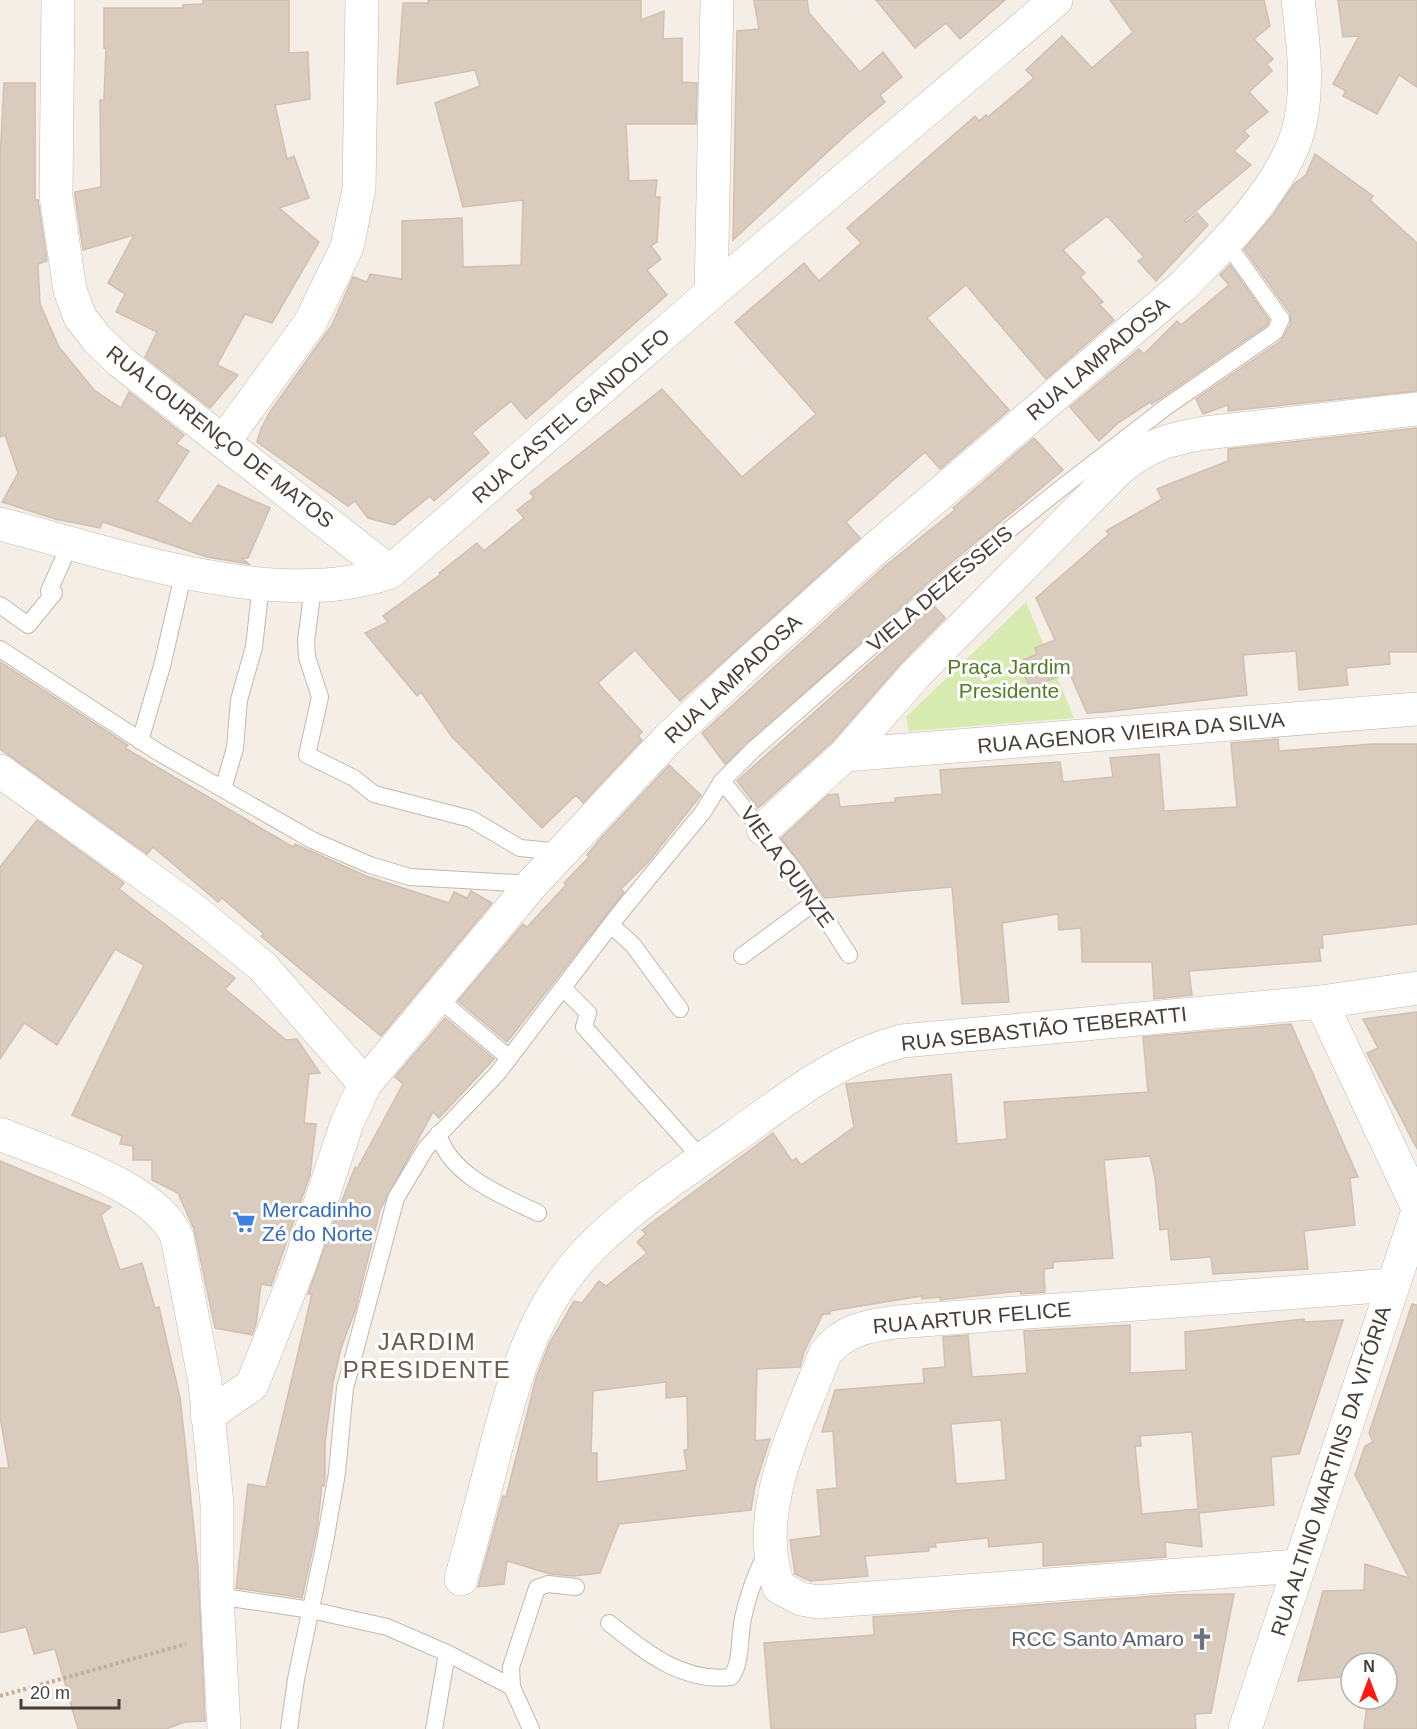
<svg xmlns="http://www.w3.org/2000/svg" width="1417" height="1729" font-family="Arial,sans-serif">
<style>
.green{fill:#d7eaaf}
.building{fill:#d9ccbf;stroke:#d1bfaf;stroke-width:1.5;fill-rule:evenodd}
.lines{fill:none;stroke-linecap:round;stroke-linejoin:round}
.service-casing{stroke:#c3b8ac;stroke-width:18}
.minor-casing{stroke:#c3b8ac;stroke-width:34}
.path{stroke:#c2af9a;stroke-width:4;stroke-dasharray:3 3;stroke-linecap:butt}
.service{stroke:#fff;stroke-width:16}
.minor{stroke:#fff;stroke-width:33}
.labels{text-anchor:middle;stroke-width:6;stroke-linejoin:round;paint-order:stroke}
.street-label{font-size:21px;fill:#473e36;stroke:#fff}
.park-label{font-size:21px;fill:#527c27;stroke:#fff}
.shop-label{font-size:21px;fill:#366cbe;stroke:#fff;text-anchor:start}
.worship-label{font-size:21px;fill:#5b616d;stroke:#fff;text-anchor:end}
.quarter-label{font-size:24px;letter-spacing:1.5px;fill:#6b5b4d;stroke:#fff}
</style>
<rect width="100%" height="100%" fill="#f4eee7"/>
<path class="green" d="M1026,602L1074,718L909,731L906,717Z"/>
<g class="building">
<path d="M203,0H289V53L308,52L310,99L275,105L287,159L294,156L309,198L279,208L319,242L272,323L245,314L217,365L238,375L210,408L145,357L157,332L116,312L125,294L108,283L134,235L83,250L75,195V192L101,187L100,100H104L106,48H104V8H183V5L203,4Z"/>
<path d="M428,0H641V20L664,11L663,39L682,38V82L697,83L696,124H626L629,181L657,180L655,197H660L657,242L651,246L661,259L647,270L667,295L526,419L511,401L472,433L489,453L434,501L430,496L394,525L368,518L355,501L348,506L257,442L261,429L270,412L332,325L353,277L367,282L370,274L402,279V221L462,218L463,267L521,265L523,200L463,207L435,103L480,86L475,70L397,84L403,3H428Z"/>
<path d="M754,0H807L809,13L860,72L883,52L902,77L880,95L885,102L848,133L733,240L737,31L759,29Z"/>
<path d="M876,0H1005L960,39L946,23L915,48Z"/>
<path d="M1110,0H1264L1270,26L1254,39L1273,59L1267,64L1272,71L1249,92L1268,112L1244,131L1249,136L1234,151L1251,165L1184,221L1186,222L1197,213L1208,225L1156,281L1138,261L1144,257L1107,216L1063,250L1085,273L1080,277L1103,302L1099,304L1114,320L1046,379L966,285L927,318L1009,410L940,469L925,452L846,522L860,538L680,701L635,650L598,683L642,732L638,736L642,740L583,803L576,795L542,828L452,737L421,692L417,696L365,633L388,622L383,616L441,574L439,573L477,543L484,551L524,518L517,510L534,497L530,493L662,389L742,477L816,414L735,322L804,263L819,281L861,243L847,228L975,116L979,121L986,115L988,117L1034,78L1026,70L1062,36L1092,68L1133,32Z"/>
<path d="M1338,0H1417V87L1399,75L1377,114L1343,96L1346,91L1333,84L1359,36L1343,37Z"/>
<path d="M4,83H35V200H38L47,261L38,264L40,304L59,347L94,390L121,408L129,392L184,435L176,444L189,451L157,501L191,524L218,485L270,508L248,558H242L249,564L207,557L103,522L100,528L55,519L2,502L18,473L5,435L0,437V160Z"/>
<path d="M1315,154L1373,196L1370,200L1417,243V391L1228,411V405L1203,414L1196,399L1281,341L1291,323L1290,313L1244,249L1273,215L1294,184L1306,175Z"/>
<path d="M1230,265L1269,320L1267,325L1152,404L1150,402L1118,423L1099,441L1070,407L1139,349L1144,354L1177,321L1181,325L1229,285L1220,275Z"/>
<path d="M1417,428V652H1389L1390,664L1346,668L1348,685L1299,690L1296,651L1243,655L1247,695L1104,712L1087,713L1069,672L1030,688L1019,662L1037,654L1035,648L1055,640L1036,598L1109,534L1106,531L1162,499L1157,489L1228,461V449Z"/>
<path d="M1034,438L1063,470L941,571L725,764L702,733L885,566L955,510L953,508Z"/>
<path d="M934,606L945,618L902,662L832,742L758,808L737,781Z"/>
<path d="M0,662L128,745L125,748L293,847L295,844L366,876L449,903L454,892L467,898L471,891L492,903L381,1036L261,936L264,934L222,898L218,902L153,847L147,854L0,749Z"/>
<path d="M1278,739L1279,751L1373,744H1417V924L1322,935L1323,948H1319L1321,961L1189,971L1192,995L1154,999L1152,962H1082L1081,928L1059,930L1058,914L1002,923L1009,1002L962,1004L952,887L825,898L781,838L828,795L838,794L840,807L895,802V798L942,794L940,770L1060,762L1063,782L1113,777L1110,758L1159,754L1164,811L1237,807L1231,743Z"/>
<path d="M669,765L701,795L649,861L621,889L624,892L507,1042L458,1001L523,924L527,927L566,885L564,883L589,857L587,855L600,839Z"/>
<path d="M37,820L124,883L119,889L235,978L225,989L286,1040L297,1039L320,1073L309,1074L304,1123L316,1124L310,1175L271,1286L261,1284L256,1324L252,1335L215,1328L194,1229L178,1193L152,1180V1160H133V1146L120,1144L122,1136L72,1115L144,965L115,949L57,1045L24,1023L0,1059V867Z"/>
<path d="M1417,1012V1149L1367,1053L1378,1048L1363,1019Z"/>
<path d="M445,1018L494,1059L439,1118L433,1112L380,1210L355,1311L341,1348L333,1382L325,1443V1479L324,1486L322,1485L317,1529L302,1598L236,1588L248,1484L266,1487L312,1294H308L331,1229L355,1167L357,1169L403,1084L395,1077Z"/>
<path d="M1291,1024L1358,1177L1350,1178L1355,1225L1304,1231L1308,1269L1213,1274L1211,1257L1171,1260L1168,1229L1160,1230L1155,1178L1150,1156L1104,1160L1113,1258L1053,1262V1268L1044,1269L1045,1292L1021,1294L1020,1291L940,1300V1297L922,1299V1296L830,1311V1314H823L804,1352L800,1367L757,1369L755,1441L770,1439L755,1486L751,1510L619,1524L600,1573L574,1576L550,1574L507,1561L504,1584L478,1587L503,1496L506,1497L536,1378L549,1344L574,1301L582,1303L599,1281L606,1286L647,1253L637,1242L646,1234L642,1230L773,1133L792,1161L796,1158L801,1165L854,1127L846,1084L951,1074L957,1144L1007,1139L1004,1102L1148,1092L1143,1037ZM666,1382V1398L687,1396L688,1449L684,1450L687,1470L597,1482V1453H591L593,1391Z"/>
<path d="M0,1161L111,1207L101,1215L120,1270L142,1263L155,1308L159,1307L180,1398L186,1451L198,1568L205,1721L185,1722L166,1729H78L55,1649L34,1654L26,1627L0,1633V1468H9L0,1417Z"/>
<path d="M1412,1304L1417,1305V1729H1364L1368,1699H1387V1663H1351V1676L1298,1681L1323,1591L1364,1590L1365,1564L1409,1578L1355,1475L1365,1446L1373,1442L1369,1433Z"/>
<path d="M1304,1319V1322L1343,1320L1299,1454L1271,1457L1274,1505L1199,1513L1202,1547L1165,1542L1166,1557L1043,1566V1542L989,1547L988,1538L935,1543L936,1547H929V1551L865,1556L868,1576L810,1581L795,1574L790,1540L821,1536L817,1490L837,1488L833,1431L822,1432L835,1390L924,1383L923,1369L945,1367L943,1337L968,1335L972,1377L1027,1373L1024,1331L1130,1325V1373L1186,1370L1185,1332ZM1001,1420L1006,1480L956,1484L951,1424ZM1192,1432L1198,1509L1142,1514L1135,1446H1141L1140,1436Z"/>
<path d="M1234,1594L1211,1713L1195,1714L1196,1729H771L764,1643L874,1635L873,1617L1168,1595Z"/>
</g>
<g class="lines">
<g class="service-casing">
<g id="service">
<path d="M313,587L306,641L307,657L320,697L307,755L354,778L374,794L471,819L520,848L563,852"/>
<path d="M0,605L28,625L54,593L49,591L71,542"/>
<path d="M0,649L158,752L312,840L370,865L410,877L532,884"/>
<path d="M140,741L162,666L184,571"/>
<path d="M722,781L795,871L849,955"/>
<path d="M223,789L235,748L239,700L254,647L261,584"/>
<path d="M611,925L633,945L680,1009"/>
<path d="M742,956L815,902"/>
<path d="M563,988L588,1013L584,1027L702,1159"/>
<path d="M438,998L509,1058"/>
<path d="M438,1134C451,1176 501,1195 538,1213"/>
<path d="M217,1596L311,1610L387,1627L447,1653L512,1687L531,1729"/>
<path d="M609,1623C644,1651 682,1683 731,1677C742,1663 739,1636 743,1618C748,1595 756,1573 767,1552"/>
<path d="M512,1687L511,1667L537,1588L548,1584L576,1587"/>
<path d="M289,1729L296,1679L325,1542L337,1473L345,1388L396,1198L426,1148L497,1074L619,914L703,812L722,781L753,750L948,579L1060,489L1166,407L1275,332L1281,319L1226,242"/>
<path d="M434,1729L447,1653"/>
</g>
</g>
<g class="minor-casing">
<g id="minor">
<path d="M58,0L56,196L70,290L80,317L97,339L121,362L390,572"/>
<path d="M711,293L717,0"/>
<path d="M224,441L310,323L347,247L359,189L362,0"/>
<path d="M0,524C113,553 278,613 390,572L711,293L1056,0"/>
<path d="M845,755L1417,709"/>
<path d="M0,771L195,911L263,967L365,1084"/>
<path d="M763,829L845,755L916,674L1120,468C1149,445 1169,439 1205,433L1417,409"/>
<path d="M1321,1002L1417,1206"/>
<path d="M0,1134C50,1155 156,1186 177,1237L205,1382L217,1504V1596L224,1729"/>
<path d="M207,1416L252,1385L300,1264L347,1123L365,1084L532,884L668,739L743,668L875,549L1183,286C1223,245 1270,200 1293,146C1311,103 1304,45 1298,0"/>
<path d="M1299,1566L818,1602L801,1599L779,1587C750,1513 799,1424 825,1354C843,1330 867,1326 896,1322L1392,1285"/>
<path d="M461,1579C473,1536 484,1494 495,1451C514,1380 533,1310 584,1255C627,1209 682,1173 734,1137C788,1098 837,1058 902,1041L1321,1002L1417,988"/>
<path d="M1245,1729L1417,1214"/>
</g>
</g>
<path class="path" d="M0,1696L186,1644"/>
<use href="#service" class="service"/>
<use href="#minor" class="minor"/>
</g>
<defs>
<g id="supermarket-bare" transform="scale(1.8)"><path d="M-6-5.5h2.5l.6 2H6L4.5 2H-2.5L-4.4-4H-6ZM-1.5 3.2a1.3 1.3 0 1 0 .1 0ZM3 3.2a1.3 1.3 0 1 0 .1 0Z" fill="#3f7fe0" stroke="#fff" stroke-width="2.5" paint-order="stroke"/></g>
<g id="church-bare" transform="scale(1.8)"><path d="M-1.2-6h2.4v3.5h3.3v2.4h-3.3V6h-2.4V-.1h-3.3v-2.4h3.3Z" fill="#6b7280" stroke="#fff" stroke-width="2.5" paint-order="stroke"/></g>
</defs>
<g fill-rule="evenodd">
<use href="#supermarket-bare" x="244" y="1222"/>
<use href="#church-bare" x="1202" y="1639"/>
</g>
<g class="labels">
<g class="street-label">
<text transform="translate(1098 359) rotate(-40)" y="7">RUA LAMPADOSA</text>
<text transform="translate(571 416) rotate(-41)" y="7">RUA CASTEL GANDOLFO</text>
<text transform="translate(220 437) rotate(38)" y="7">RUA LOURENÇO DE MATOS</text>
<text transform="translate(940 589) rotate(-40)" y="7">VIELA DEZESSEIS</text>
<text transform="translate(733 679) rotate(-43)" y="7">RUA LAMPADOSA</text>
<text transform="translate(1131 733) rotate(-5)" y="7">RUA AGENOR VIEIRA DA SILVA</text>
<text transform="translate(787 867) rotate(54)" y="7">VIELA QUINZE</text>
<text transform="translate(1044 1029) rotate(-6)" y="7">RUA SEBASTIÃO TEBERATTI</text>
<text transform="translate(972 1318) rotate(-5)" y="7">RUA ARTUR FELICE</text>
<text transform="translate(1331 1471) rotate(-72)" y="7">RUA ALTINO MARTINS DA VITÓRIA</text>
</g>
<g class="park-label">
<text x="1009" y="674">Praça Jardim<tspan x="1009" dy="24">Presidente</tspan></text>
</g>
<g class="shop-label">
<text x="262" y="1217">Mercadinho<tspan x="262" dy="24">Zé do Norte</tspan></text>
</g>
<g class="worship-label">
<text x="1184" y="1646">RCC Santo Amaro</text>
</g>
<g class="quarter-label">
<text x="427" y="1350">JARDIM<tspan x="427" dy="28">PRESIDENTE</tspan></text>
</g>
</g>
<g transform="translate(1369 1681)"><circle r="28" fill="#ffffff" stroke="#b5b2af" stroke-width="1.5"/>
<path d="M0-4.5L10 22L0 15L-10 22Z" fill="#ff1813"/>
<text y="-9" font-size="16" font-weight="bold" text-anchor="middle" fill="#473e36">N</text>
</g>
<path d="M21 1699v9h98v-9" fill="none" stroke="#473e36" stroke-width="3"/>
<text x="30" y="1699" font-size="18" fill="#473e36" stroke="#ffffff" stroke-width="4.5" paint-order="stroke">20 m</text>
</svg>
